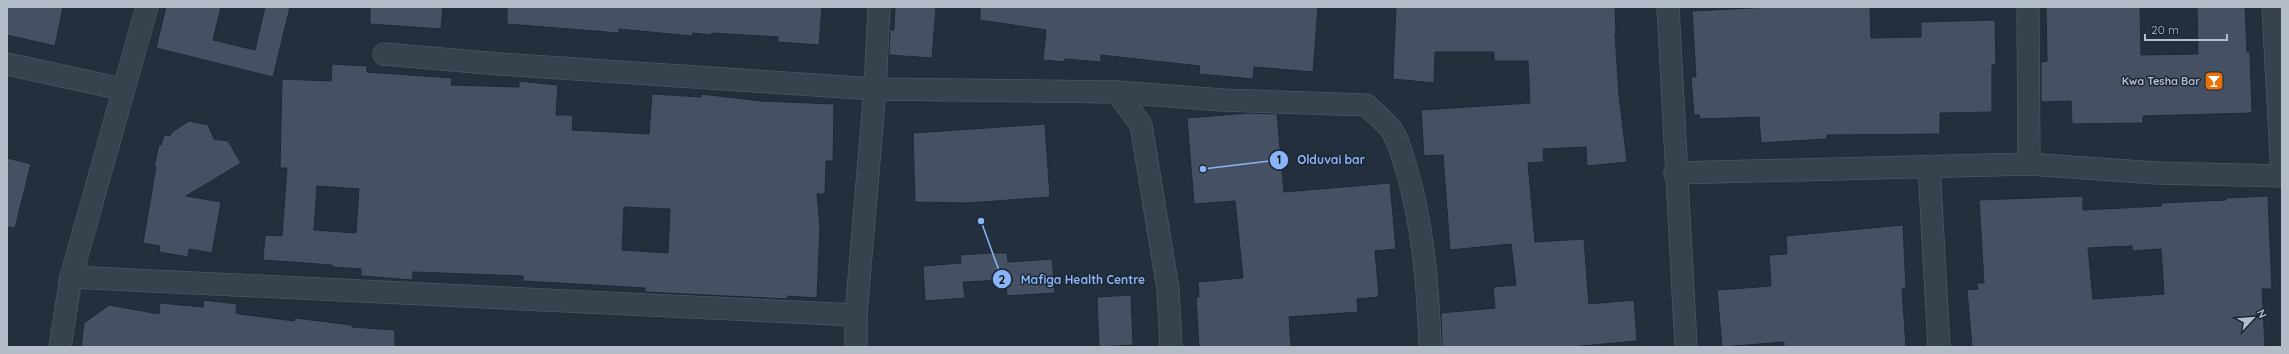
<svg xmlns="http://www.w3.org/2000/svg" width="2289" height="354" font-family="Quicksand,sans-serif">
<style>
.building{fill:#455162;stroke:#1f2835;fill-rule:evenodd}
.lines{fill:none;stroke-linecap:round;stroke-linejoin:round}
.minor-casing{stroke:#565f6c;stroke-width:23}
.minor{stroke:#38414e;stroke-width:22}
.labels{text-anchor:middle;stroke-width:3;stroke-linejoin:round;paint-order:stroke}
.poi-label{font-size:11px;font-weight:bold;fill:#b4bcc9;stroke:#1d2633;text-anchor:end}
.leader{fill:none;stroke:#8ab4f8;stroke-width:1.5}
.callout-dot{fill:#8ab4f8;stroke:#1d2633;stroke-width:1.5}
.mark-label{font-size:12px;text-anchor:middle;font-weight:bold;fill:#111}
.callout-label{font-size:12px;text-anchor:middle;font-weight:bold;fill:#8ab4f8;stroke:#1d2633;stroke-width:3;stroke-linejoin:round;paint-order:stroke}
</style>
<rect width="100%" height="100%" fill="#242f3e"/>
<g class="building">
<path d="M7,7H63L55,46L7,35Z"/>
<path d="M166,7H221L213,40L255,50L265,7H290L273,77L156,48Z"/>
<path d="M370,7H443L441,29L370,24Z"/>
<path d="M507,7H822L819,45L778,42V37L712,33V35L693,33L692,36L619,29V33L507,24Z"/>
<path d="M895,7H936L932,58L889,55L890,30H894Z"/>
<path d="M980,7H1318L1313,72L1254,67L1253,79L1199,74L1200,66L1101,55V62L1065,59V62L1043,60L1046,30L980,20Z"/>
<path d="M1396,7H1615L1616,34H1615L1619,95L1627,162L1587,166L1586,147L1543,149L1544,162L1528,163L1535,242L1584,239L1589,304L1634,300L1637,341L1571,347H1442L1441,313L1495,308L1493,287L1516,285L1511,244L1450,250L1443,155L1424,156L1421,110L1530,103L1528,61H1494V52H1435L1434,83L1393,79Z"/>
<path d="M1771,7H1870L1871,38L1921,37V22L1995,20L1996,65H1992V112L1940,113V134L1827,135V139L1761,143L1759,117L1700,119L1699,115H1694L1691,77H1696L1692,11Z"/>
<path d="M2046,7H2140L2141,55L2198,54L2197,7H2245L2247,52H2250L2252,113L2143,116V123L2072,124L2071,101L2041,102V62L2047,61Z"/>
<path d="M332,64L367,66V72L452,78L451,85L519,87V81L558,85L556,115H573L572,130L649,134L652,94L701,97V94L761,101L834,104L833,161H826L825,194H817L820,226L817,298L788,296L787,299L645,292V288L523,281V276L413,272L412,280L361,276V269L332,267V265L263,260L265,235L282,236L287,168H280L282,79L331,81ZM317,186L359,189L356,233L314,230ZM624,207L670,209L668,253L622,250Z"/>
<path d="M1249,113L1277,114L1284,192L1390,183L1396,249L1375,251L1379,297L1357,299L1358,312L1289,317L1291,347H1199L1196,297H1199L1198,282L1243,278L1235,201L1194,204L1187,118Z"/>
<path d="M189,121L208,125L214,139L228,141L241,163L186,196L221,202L212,253L189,249L188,257L159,252L160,246L143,243L156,167L154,166L159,145H161L164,135L170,136L172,132Z"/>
<path d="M1045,124L1050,197L968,203L915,202L913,133Z"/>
<path d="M7,158L31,164L15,228L7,227Z"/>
<path d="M2083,196V210L2161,206V203L2226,200V198L2268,196L2272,289H2262L2265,347H1972L1967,290L1978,289L1977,283H1984L1979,200ZM2132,246V251L2161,249L2164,294L2093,299L2088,248Z"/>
<path d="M1903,225L1906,289H1902L1906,347H1784V342L1722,347L1717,290L1771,286L1769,255L1787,254L1786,236Z"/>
<path d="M990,253H1007L1008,262L1052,259L1055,293L1007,296L1006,280L963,282L965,298L925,301L923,266L961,263L960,255Z"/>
<path d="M1131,295L1133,345L1099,347L1097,297Z"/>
<path d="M204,300L237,304L236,313L240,314L294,321L295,318L352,325V327L395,330V347H81L84,323L109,305L159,314L160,303L203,307Z"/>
</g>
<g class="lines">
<g class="minor-casing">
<g id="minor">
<path d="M1668,7L1686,347"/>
<path d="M2028,7L2029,164"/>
<path d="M2273,7L2282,176"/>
<path d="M384,54L499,64L875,89L1117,92L1222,100L1366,105C1374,112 1383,120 1390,128C1398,138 1401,152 1405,164C1423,224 1428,285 1430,347"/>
<path d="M7,64L122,89"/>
<path d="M1117,92L1141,125L1168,289L1171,347"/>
<path d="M1929,166L1939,347"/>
<path d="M1675,173L2029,164L2156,173L2282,176"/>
<path d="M71,277L856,315"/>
<path d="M60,347L71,277L147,7"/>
<path d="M856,347V315L875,89L879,7"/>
</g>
</g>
<use href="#minor" class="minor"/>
</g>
<defs>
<g id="bar-square" transform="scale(1)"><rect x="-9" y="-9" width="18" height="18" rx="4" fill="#e8710a" stroke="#1d2633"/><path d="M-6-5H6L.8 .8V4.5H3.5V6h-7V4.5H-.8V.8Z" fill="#fff"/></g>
</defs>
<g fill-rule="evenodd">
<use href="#bar-square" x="2214" y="81"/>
</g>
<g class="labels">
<g class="poi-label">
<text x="2200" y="85">Kwa Tesha Bar</text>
</g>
</g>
<path class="leader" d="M1203 169L1279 160M981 221L1002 279"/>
<g class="callout-dot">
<circle cx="1203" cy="169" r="4"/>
<circle cx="981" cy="221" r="4"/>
<circle cx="1279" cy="160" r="10"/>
<circle cx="1002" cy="279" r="10"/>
</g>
<g class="mark-label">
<text x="1279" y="164">1</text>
<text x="1002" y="284">2</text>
</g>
<g class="callout-label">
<text x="1331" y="164">Olduvai bar</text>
<text x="1083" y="284">Mafiga Health Centre</text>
</g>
<rect width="2289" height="354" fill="none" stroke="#b4bcc9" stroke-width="16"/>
<g transform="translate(2253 318) rotate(64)" stroke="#1d2633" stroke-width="3" paint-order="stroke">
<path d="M0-3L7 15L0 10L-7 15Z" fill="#b4bcc9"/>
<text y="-6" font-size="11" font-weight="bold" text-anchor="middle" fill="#b4bcc9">N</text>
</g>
<path d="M2145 34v6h82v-6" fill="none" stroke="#b4bcc9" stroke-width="2"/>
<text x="2151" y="34" font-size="12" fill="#b4bcc9" stroke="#1d2633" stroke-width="3" paint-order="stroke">20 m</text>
</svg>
